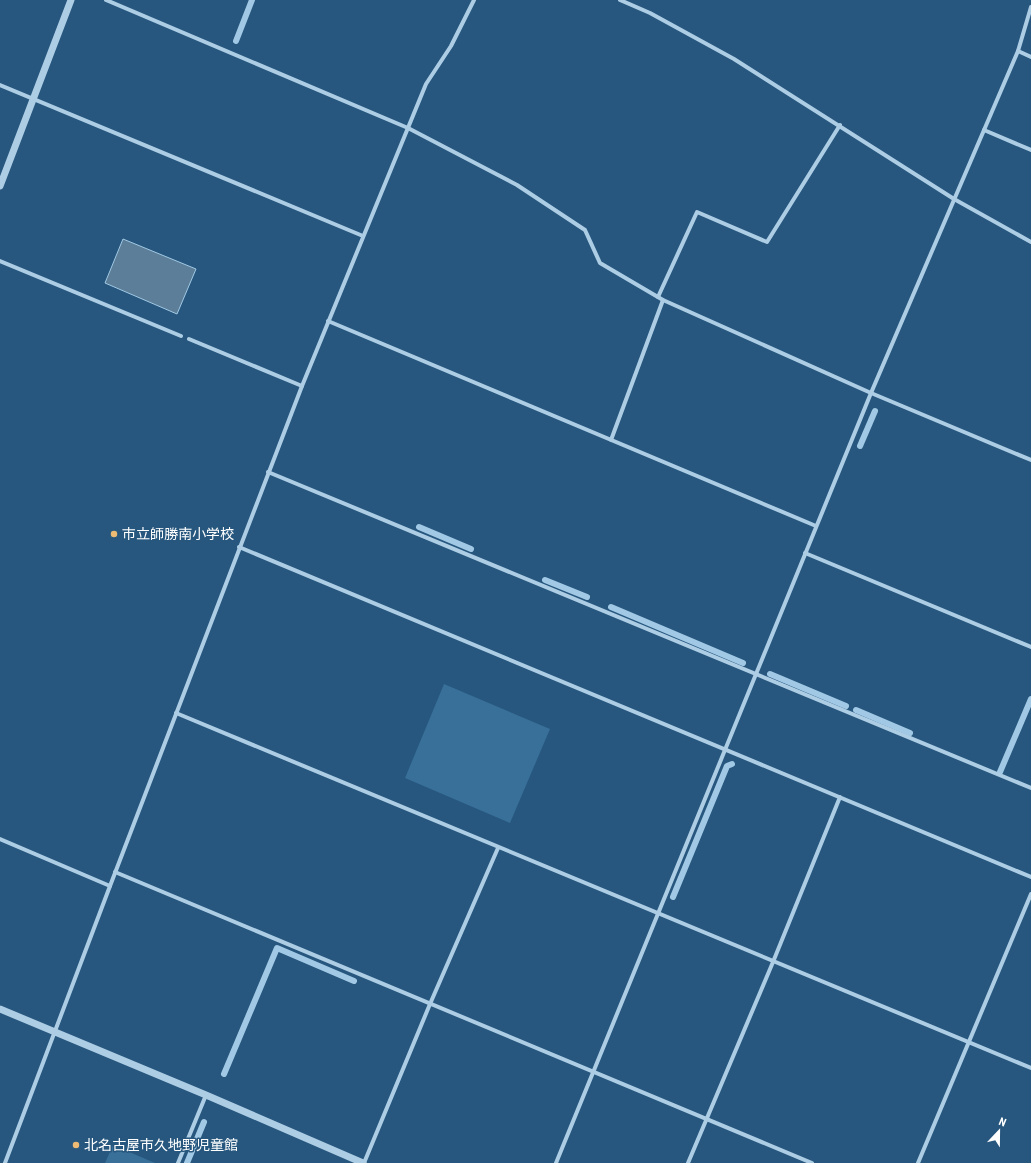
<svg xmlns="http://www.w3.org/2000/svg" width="1031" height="1163" font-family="'Roboto Condensed','Noto Sans JP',sans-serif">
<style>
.green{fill:#387099}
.water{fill:#5c7e98;stroke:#a1c9e5}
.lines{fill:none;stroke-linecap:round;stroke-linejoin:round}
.stream{stroke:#a1c9e5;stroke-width:6}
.minor{stroke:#adcde5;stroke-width:4}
.tertiary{stroke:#adcde5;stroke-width:7}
.poi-dot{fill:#edbb73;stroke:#27577e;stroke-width:1.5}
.labels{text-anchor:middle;stroke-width:3;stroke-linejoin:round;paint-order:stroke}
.poi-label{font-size:14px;fill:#fff;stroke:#27577e;text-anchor:start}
</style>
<rect width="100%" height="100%" fill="#27577e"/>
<g class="green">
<path d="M444,684L550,729L510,823L405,778Z"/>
<path d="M113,1145L155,1163H105Z"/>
</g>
<path class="water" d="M123,239L196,269L177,314L105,283Z"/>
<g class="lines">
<g class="stream">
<path d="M236,41L252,0"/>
<path d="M860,446L875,411"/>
<path d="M419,527L471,549"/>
<path d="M545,580L587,597"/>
<path d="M611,607L743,663"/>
<path d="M770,674L846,706"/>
<path d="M856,710L910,733"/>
<path d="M1000,772L1031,699"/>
<path d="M673,897L727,766L732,764"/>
<path d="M224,1074L277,948L354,981"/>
<path d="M187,1163L204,1122"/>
</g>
<g class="minor">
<path d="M106,0L408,128L517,185L585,230L600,263L663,300L871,393L1031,460"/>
<path d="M620,0L650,13L734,59L954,199L1031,242"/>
<path d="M1018,51L1031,57"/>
<path d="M0,85L363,236"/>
<path d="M984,130L1031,150"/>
<path d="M0,261L181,336"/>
<path d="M658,297L697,212L767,242L840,125"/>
<path d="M328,321L816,526"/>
<path d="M189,339L302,386"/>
<path d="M611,440L663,300"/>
<path d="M268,472L1031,788"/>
<path d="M239,547L1031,877"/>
<path d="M805,553L1031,647"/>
<path d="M176,713L1031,1068"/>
<path d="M0,839L110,886"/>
<path d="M115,872L812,1163"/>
<path d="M5,1163L110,886L302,386L426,84L451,46L474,0"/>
<path d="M178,1163L206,1095"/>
<path d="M364,1163L430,1004L498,848"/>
<path d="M556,1163L871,393L1018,51L1031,7"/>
<path d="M688,1163L773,962L840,797"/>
<path d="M918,1163L1031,894"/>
</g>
<g class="tertiary">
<path d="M0,186L71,0"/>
<path d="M0,1009L206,1095L363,1163"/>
</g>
</g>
<g class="poi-dot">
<circle cx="114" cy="534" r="4"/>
<circle cx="76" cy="1145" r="4"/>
</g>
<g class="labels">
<g class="poi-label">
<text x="122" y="539">市立師勝南小学校</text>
<text x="84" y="1150">北名古屋市久地野児童館</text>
</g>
</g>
<g transform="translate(999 1131) rotate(22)" stroke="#27577e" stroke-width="3" paint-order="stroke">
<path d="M0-3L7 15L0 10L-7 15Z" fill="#ffffff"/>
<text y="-6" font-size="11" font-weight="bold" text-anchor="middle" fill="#ffffff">N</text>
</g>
</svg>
